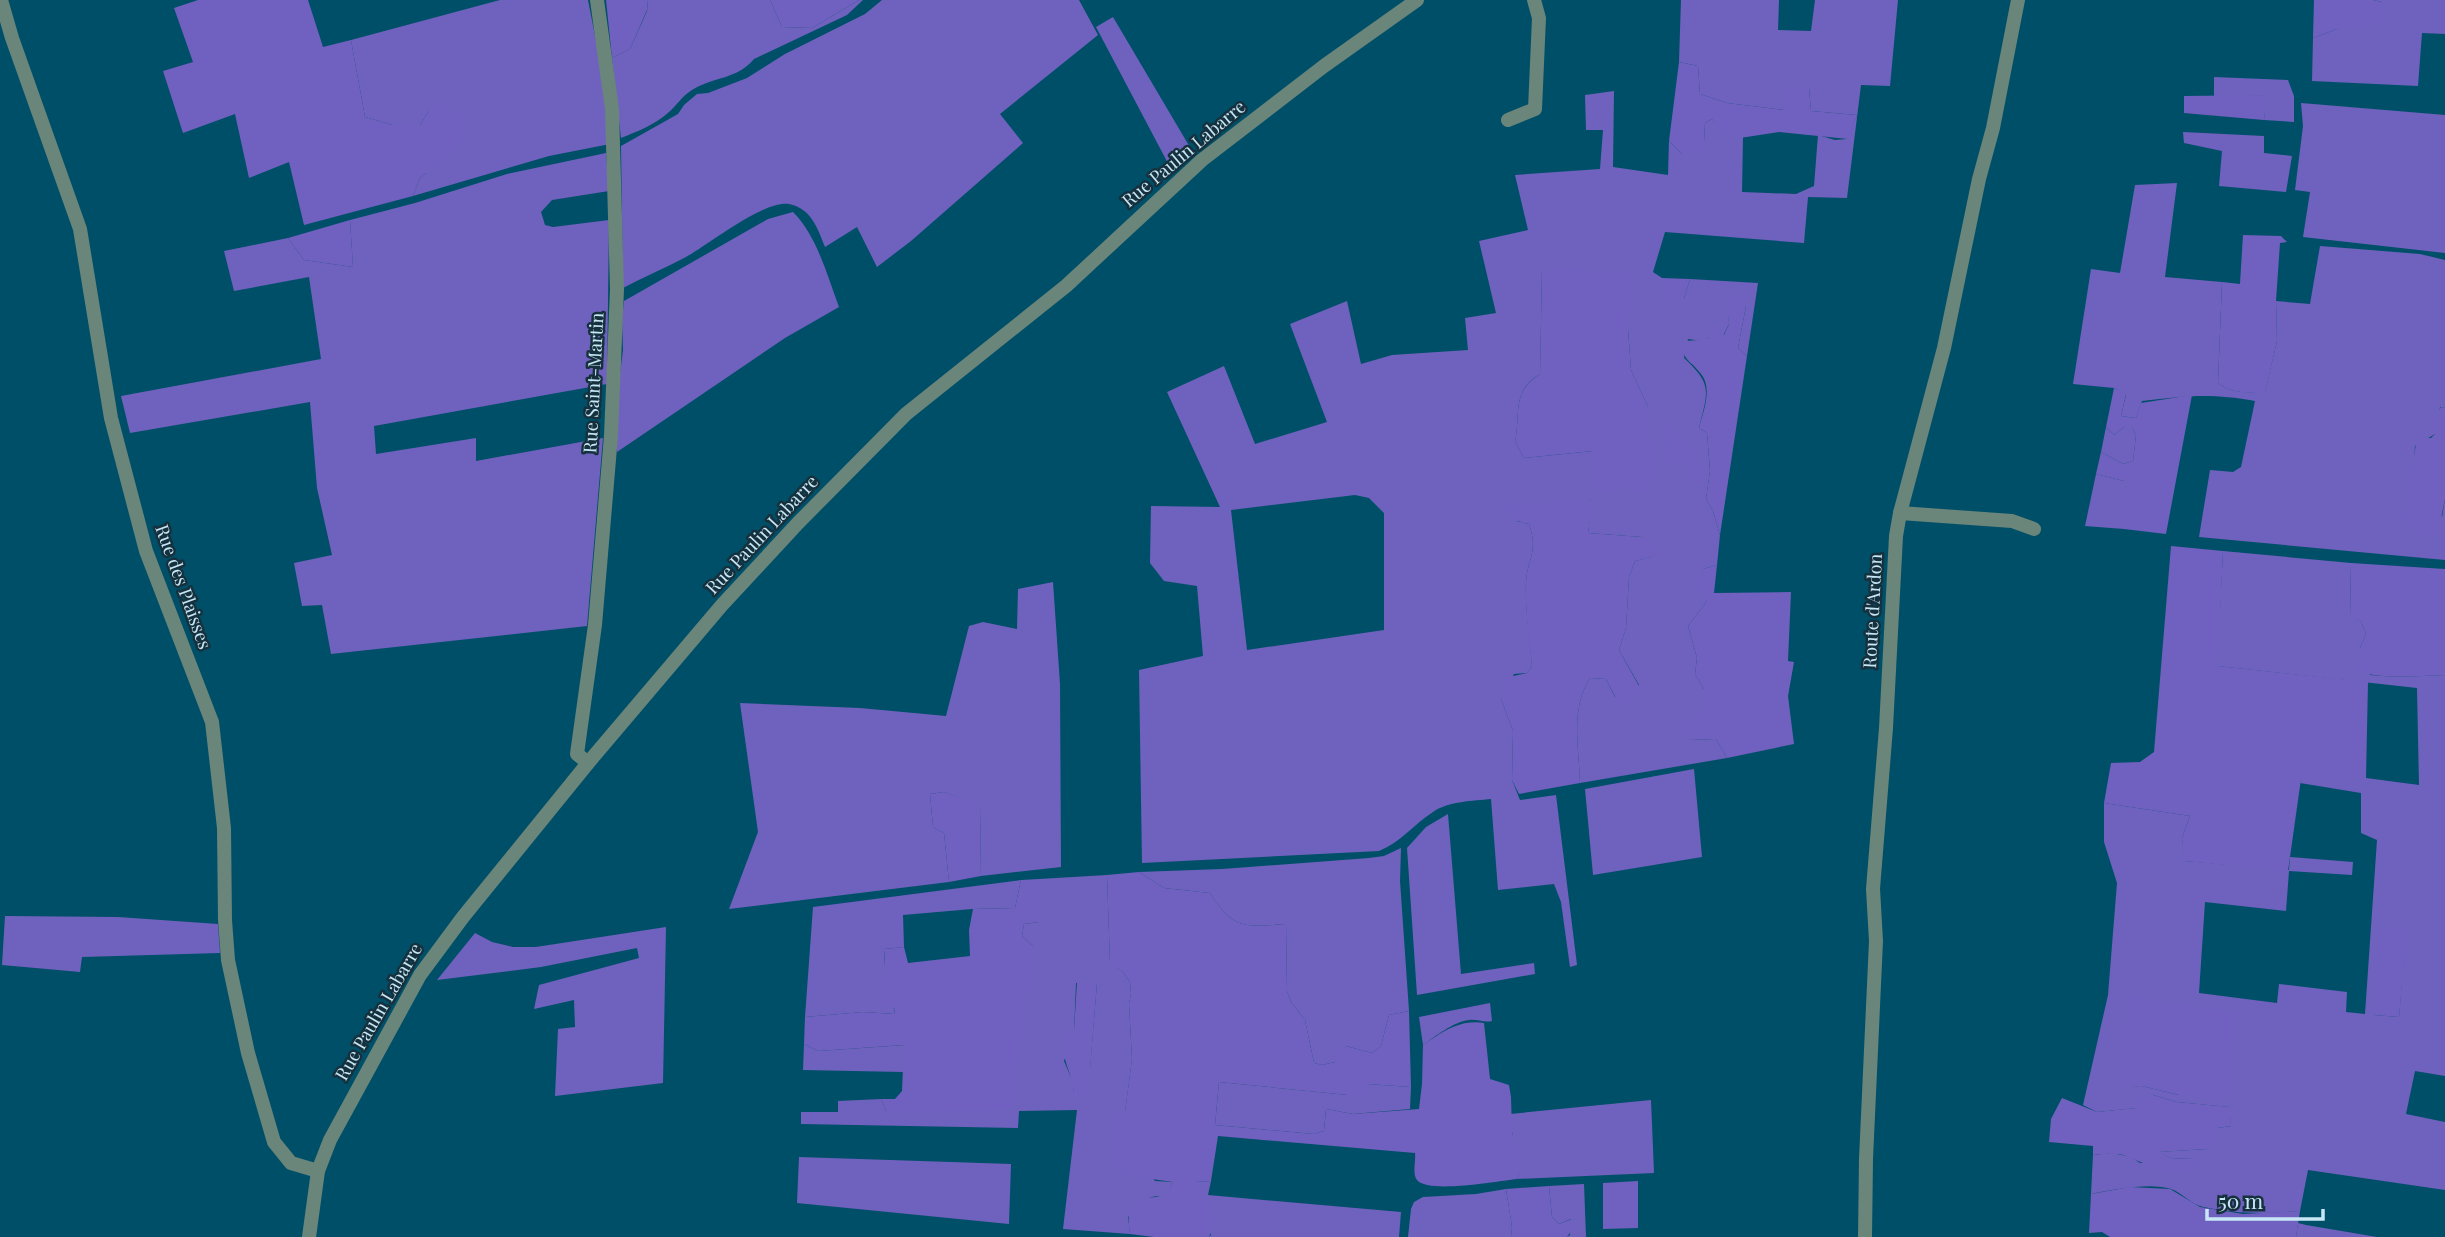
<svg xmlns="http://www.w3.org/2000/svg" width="2445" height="1237" font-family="'Playfair Display',serif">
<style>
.green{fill:#6f62be;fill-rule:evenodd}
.forest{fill:#7061c0}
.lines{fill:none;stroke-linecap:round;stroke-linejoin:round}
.minor{stroke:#6a857a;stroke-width:14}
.tertiary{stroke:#6a857a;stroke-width:14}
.labels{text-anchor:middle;stroke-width:5;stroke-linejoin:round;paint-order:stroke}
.street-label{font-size:18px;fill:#c7e7f6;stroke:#16313d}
</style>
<rect width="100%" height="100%" fill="#004f68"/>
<g class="green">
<path d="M500,0H588L600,61L610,144L549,156L413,196L420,178L426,173L429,111L420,125H393L365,117L351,40Z"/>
<path d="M648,0H770L782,27L812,28L859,0H863L847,15L754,59C736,80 715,76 692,90C682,96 677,105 669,112C655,125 638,131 621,138L612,58L630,49L647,11Z"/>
<path d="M882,0H1079L1098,35L1000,114L1023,143L911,241L877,267L857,227L825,247C818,229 811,208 789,204C764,200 709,244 686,257C665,268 644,277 623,288L621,146L678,114L684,105L697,94L708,93L747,78L785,54L865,14Z"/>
<path d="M1681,0H1779L1778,30L1811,31L1815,0H1898L1890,86L1861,85L1847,198L1808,197L1804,243L1665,232L1653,272L1662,278V297L1684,299L1690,279L1758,283L1747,356L1738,348L1746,306L1728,307L1729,324L1723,336L1710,327V337L1702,341L1688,339L1684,358C1713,385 1708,391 1699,428L1707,433L1710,471L1706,499L1713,511L1720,535L1717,565L1703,569L1707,601L1688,626L1697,658L1695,674L1704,689V712L1689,740L1716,739L1727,758L1580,783C1579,747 1570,709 1590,678L1606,679L1615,697L1639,685L1619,650L1626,628L1629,577L1635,561L1654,556L1642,537L1588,533L1592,500L1517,521L1529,524C1539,553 1527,558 1526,583C1525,611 1530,638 1532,666L1527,673L1514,674L1501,699L1513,731L1512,780L1520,800L1556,795L1577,965L1570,967L1561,902L1554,884L1498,890L1491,799C1473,801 1449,801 1433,812C1413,825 1401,842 1379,851L1142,863L1139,670L1203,656L1197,586L1164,581L1150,563L1151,506L1220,507L1167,392L1224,366L1255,444L1327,422L1290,324L1347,301L1361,364L1392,355L1468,350L1465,318L1496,313L1479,241L1528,230L1515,175L1600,169L1603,130H1586L1585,95L1614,91L1613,167L1668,175L1669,141L1682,154L1704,142L1705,123L1712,119C1719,130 1730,137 1743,137L1742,192L1796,194L1814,186L1818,135L1835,140L1847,139L1857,115L1811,111L1809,88L1785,110L1727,103L1700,94L1698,66L1679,62ZM1542,268L1628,329L1631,370L1648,407L1593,451L1524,458L1515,442C1521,414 1511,391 1540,374ZM1355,495L1369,498L1384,513V630L1247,650L1231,510Z"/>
<path d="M2373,0H2445V34L2422,33L2418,86L2312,81L2313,38L2337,29L2382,2Z"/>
<path d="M1113,17L1191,149L1171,169L1096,27Z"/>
<path d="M2214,77L2288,80L2294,96V122L2264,120L2266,95L2214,98Z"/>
<path d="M2301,103L2445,115V253L2303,237L2310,192L2295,190L2303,126Z"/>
<path d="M2183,132L2264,136V153L2292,156L2286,192L2219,186L2222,151L2184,143Z"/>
<path d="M606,153L609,191L552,200L541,212L545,225L553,227L609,220L607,384L374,426L376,454L476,438V461L603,438L587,626L331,654L322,605L302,606L294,563L332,555L317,488L310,402L130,433L121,396L321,359L309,277L234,291L224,251L288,238L304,260L353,267L350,220L415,203L507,174Z"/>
<path d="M2177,183L2165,277L2222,282L2218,383C2230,393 2249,393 2265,392L2277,341L2276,301L2310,304L2320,246L2420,254L2445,260V408L2440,407L2435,434L2415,446L2414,461L2442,517L2445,499V560L2199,537L2210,470L2233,472L2241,467L2255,401C2212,393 2185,396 2142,401L2136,418L2121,416L2126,395L2114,388L2073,384L2091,269L2120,273L2135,185Z"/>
<path d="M793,212C817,236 827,275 839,307L785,338L617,452V397L623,350L622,320L624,301L768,219Z"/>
<path d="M2106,427L2114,435L2124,427H2132L2136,435L2133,461L2123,464L2101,452Z"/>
<path d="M2096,474L2124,481V529L2085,526Z"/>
<path d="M2223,551L2351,563L2350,616L2361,621L2366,634L2360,648L2370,675L2397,677L2445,675V1076L2415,1071L2406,1114L2445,1122V1190L2308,1170L2300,1211C2267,1214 2237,1214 2204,1207C2191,1205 2183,1193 2171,1189C2150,1182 2112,1190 2091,1194L2093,1155L2112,1153L2131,1157L2140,1163L2192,1159L2170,1158L2158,1152L2207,1149L2218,1128L2231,1126L2229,1107L2177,1102L2153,1095L2137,1108L2097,1112L2083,1105L2108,995L2117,883L2104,842V803L2190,816L2182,838L2185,861L2289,870L2290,857L2353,862L2352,875L2289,871L2286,911L2205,902L2199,993L2277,1003L2279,984L2347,992L2346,1012L2365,1014L2377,840L2361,833V793L2300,783L2301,778H2366L2419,785L2417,688L2217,666ZM2406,929L2399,1017L2374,1015ZM2236,1013L2179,1095L2142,1086L2123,1087Z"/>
<path d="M1053,582L1060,684L1061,867L981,876L980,806L944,792L930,794L933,827L944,833L949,882L729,909L758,832L740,703L860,708L946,716L969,626L983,622L1017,629L1018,589Z"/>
<path d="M1694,769L1702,857L1593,875L1585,789Z"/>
<path d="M1448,814L1461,974L1534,963L1535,974L1417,995L1407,848L1426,827Z"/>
<path d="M1401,848L1400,881L1409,1011L1389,1015L1381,1046L1372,1053L1346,1046L1335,1062L1322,1065L1314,1063L1305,1020L1291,1002L1287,991L1286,924C1244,927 1234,930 1210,893L1164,888L1139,872L1222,869L1369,858L1384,856Z"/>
<path d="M1107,875L1110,963L1122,971L1130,982L1131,993L1129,1004L1132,1059L1125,1113L1109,1114L1155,1181L1173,1182C1165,1204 1158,1191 1146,1200C1139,1205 1134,1212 1128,1217L1130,1234L1063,1229L1077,1110L1019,1111L1018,1128L801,1124V1112H838V1101L881,1099L886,1111L1033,946L1022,936L1024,924L1039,922V879ZM1076,983H1097L1090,1068L1074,1093L1073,1082L1064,1061L1074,1032Z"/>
<path d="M1021,880L1015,908L972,909L903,915L904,947L885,949C883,976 890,989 895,1014L863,1012L805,1017L813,907Z"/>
<path d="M5,916L118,917L218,924L220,953L82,957L80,972L2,965Z"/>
<path d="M666,927L663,1083L555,1096L558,1029L575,1027L574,1000L534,1009L539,985L639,958L637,948L541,967L437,980L475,933L492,942L513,947H536Z"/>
<path d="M1490,1003L1492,1021C1484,1023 1477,1019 1469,1020C1453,1022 1436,1036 1423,1045L1419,1017Z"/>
<path d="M804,1044L818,1051L905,1045L904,1072L803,1070Z"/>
<path d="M1219,1082L1348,1095L1368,1084L1411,1087L1410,1109L1353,1114L1326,1109L1324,1131L1314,1134L1215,1125Z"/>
<path d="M1651,1100L1654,1173L1517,1179C1525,1161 1515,1150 1512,1132C1510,1127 1511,1120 1510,1114Z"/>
<path d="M799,1157L1011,1164L1009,1224L797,1203Z"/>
<path d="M1211,1181L1208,1195L1401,1212L1399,1237H1209L1211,1235L1194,1182Z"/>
<path d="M1584,1184L1586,1237H1567L1570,1235L1571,1219L1559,1224L1552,1217L1549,1186Z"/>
<path d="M1506,1189L1512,1227L1511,1237H1408L1411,1209L1414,1202L1423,1197L1476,1194Z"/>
<path d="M2298,1223L2306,1225L2377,1237H2296Z"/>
</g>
<g class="forest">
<path d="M198,0H308L323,47L351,40L365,117L393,125H420L429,111L445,103L459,108L467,118L464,133L454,150L420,178L413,196L304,225L289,162L249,178L235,114L183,133L163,71L193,62L174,8Z"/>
<path d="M606,0H648L647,10L630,49L612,58Z"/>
<path d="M770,0H859L812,28L782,27Z"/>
<path d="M2314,0H2373L2382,2L2384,20L2371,26L2337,29L2313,38Z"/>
<path d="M1679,62L1698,66L1700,94L1727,103L1784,110L1787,88H1809L1811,111L1857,115L1848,139L1779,132L1740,138L1728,136L1719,130L1712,119L1705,123L1704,142L1699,154H1682L1669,141Z"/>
<path d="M2267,95L2264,120L2184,113V96Z"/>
<path d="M350,220L353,267L304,260L288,238Z"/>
<path d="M2243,235L2281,236L2287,242L2280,243L2276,301L2277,341L2265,393C2249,393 2230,393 2218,383L2222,282L2240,284Z"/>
<path d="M1542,268L1632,273L1628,329L1631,370L1648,407L1655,441L1656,473L1648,489L1632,491L1624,486L1615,492H1593V451L1524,458L1515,442C1521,413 1511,392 1540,374Z"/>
<path d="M1662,278L1690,279L1684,299L1676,303L1662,297Z"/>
<path d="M1726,297H1743L1746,306L1738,348L1747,356L1720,535L1713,511L1706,499L1710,471L1707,433L1699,428C1703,412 1713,389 1701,374C1689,358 1685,364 1681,342C1691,339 1700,342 1710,337L1709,327L1716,325L1724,335L1729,324Z"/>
<path d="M2114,388L2126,394L2121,416L2136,418L2141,403L2192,395L2166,534L2124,529V481L2096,474L2101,452L2123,464L2133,461L2136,435L2132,427H2124L2114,435L2106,427Z"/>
<path d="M2441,407L2445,408V499L2438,533L2429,539L2403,522L2417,438H2431L2435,434L2434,417Z"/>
<path d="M1664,425H1671L1677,437C1695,443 1702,459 1705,477L1698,486L1689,479L1687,464L1681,463L1668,466L1661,459L1666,449L1672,445L1662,440Z"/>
<path d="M1593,500L1588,533L1642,537L1658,546L1655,556L1635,561L1629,577L1626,628L1619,650L1639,686L1635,703L1621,708L1606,679L1590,678C1570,709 1579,747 1580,783L1519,794L1512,780L1513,731L1501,699L1504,678L1527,673L1532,666C1529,638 1525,611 1526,583C1527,558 1539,553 1529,524C1515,521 1511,519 1506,505Z"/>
<path d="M2171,546L2223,551L2218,666L2368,682L2366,778L2301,779L2288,871L2184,861L2182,838L2190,816L2104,803L2111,763L2140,762L2154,752Z"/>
<path d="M2351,563L2445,569V675C2415,676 2385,680 2356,671L2360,648L2366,634L2361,621L2350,617Z"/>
<path d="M1717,565L1714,593L1791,592L1788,661L1794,662L1788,696L1794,744L1727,758L1716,739L1689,740L1680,727L1687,716L1704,712V689L1695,674L1697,658L1688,626L1707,601L1698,584L1703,569Z"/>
<path d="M944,792L980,805L981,876L949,882L944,833L933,827L930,794Z"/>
<path d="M1139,872L1164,888L1210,893C1234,930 1244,927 1286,924L1287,991L1291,1002L1305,1020L1314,1063L1322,1065L1335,1062L1338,1050L1346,1046L1372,1053L1381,1046L1389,1015L1409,1011L1411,1087L1368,1084L1364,1100L1357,1102L1348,1095L1219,1082L1215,1125L1314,1134L1324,1131L1326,1109L1353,1114L1419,1109L1422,1084L1423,1045C1442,1032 1460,1019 1484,1023L1490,1079L1509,1085L1511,1097L1512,1133L1521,1157L1520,1172L1517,1179C1498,1181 1428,1194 1417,1180C1412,1174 1416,1161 1415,1153L1218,1136L1211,1181L1195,1182C1211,1195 1219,1218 1209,1237H1154L1130,1234C1128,1221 1127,1211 1136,1199C1153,1196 1166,1201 1173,1182L1131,1176L1111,1162L1109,1113L1125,1112L1132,1059L1129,1004L1131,993L1130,982L1122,971L1110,964L1107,875Z"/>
<path d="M1039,879V922L1024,924L1022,936L1033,946L1014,1095L1009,1110L886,1111L881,1099H895L902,1091L904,1045L818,1051L804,1044L805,1017L863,1012L895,1014L894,1008L878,1003L877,989L885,977V949L904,947L908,963L970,956L969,930L973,909L1015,908L1021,880Z"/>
<path d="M2380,929H2407L2399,1017L2374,1015Z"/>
<path d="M1077,982L1097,983L1088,1096L1083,1101L1074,1094C1072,1069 1060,1062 1065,1035L1074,1031Z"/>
<path d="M2127,997L2237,1013L2229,1100L2179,1095L2142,1086L2123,1088L2118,1079Z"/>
<path d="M2153,1095L2177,1102L2230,1107L2231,1126L2218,1128L2217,1138L2207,1149L2159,1152L2170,1158L2192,1159L2199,1166C2178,1181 2153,1167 2131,1158C2119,1152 2106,1154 2093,1155V1146L2049,1142L2051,1119L2062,1098L2097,1112L2136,1108L2140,1098Z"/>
<path d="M1638,1181V1228L1603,1229V1183Z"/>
<path d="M1549,1186L1552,1217L1559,1224L1572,1219L1575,1226L1567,1237H1511L1512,1227L1506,1189Z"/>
<path d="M2130,1187L2170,1189L2200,1207L2243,1214L2300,1211L2296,1237H2110L2102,1232L2089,1233L2091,1194Z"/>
</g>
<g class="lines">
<g class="minor">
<path d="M1,0L12,38L80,229L111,418L146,551L212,722L224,828L225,920L228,960L248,1053L274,1142L291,1163L318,1171"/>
<path d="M1508,120L1535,109L1539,18L1534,0"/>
<path d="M1900,513L2012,521L2034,529"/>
<path d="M588,763L577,754L595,625L611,436L617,289L612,109L597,0"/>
</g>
<g class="tertiary">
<path d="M309,1237L318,1171L330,1140L420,975L463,917L588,763L722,605L798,523L906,414L1066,286L1202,160L1324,66L1417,0"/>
<path d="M1865,1237L1866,1159L1876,941L1873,889L1886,728L1896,536L1900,513L1944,348L1979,179L1993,128L2018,0"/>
</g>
</g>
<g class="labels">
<g class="street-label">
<text transform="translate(1184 154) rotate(-40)" y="6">Rue Paulin Labarre</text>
<text transform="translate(594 383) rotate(-87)" y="6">Rue Saint-Martin</text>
<text transform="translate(762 535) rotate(-47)" y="6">Rue Paulin Labarre</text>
<text transform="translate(183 587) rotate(70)" y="6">Rue des Plaisses</text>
<text transform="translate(1873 611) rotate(-87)" y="6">Route d'Ardon</text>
<text transform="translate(379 1012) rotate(-60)" y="6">Rue Paulin Labarre</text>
</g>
</g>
<path d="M2207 1209v10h116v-10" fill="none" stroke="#c7e7f6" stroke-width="3.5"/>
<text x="2218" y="1209" font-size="21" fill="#c7e7f6" stroke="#16313d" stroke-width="5" paint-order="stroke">50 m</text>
</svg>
